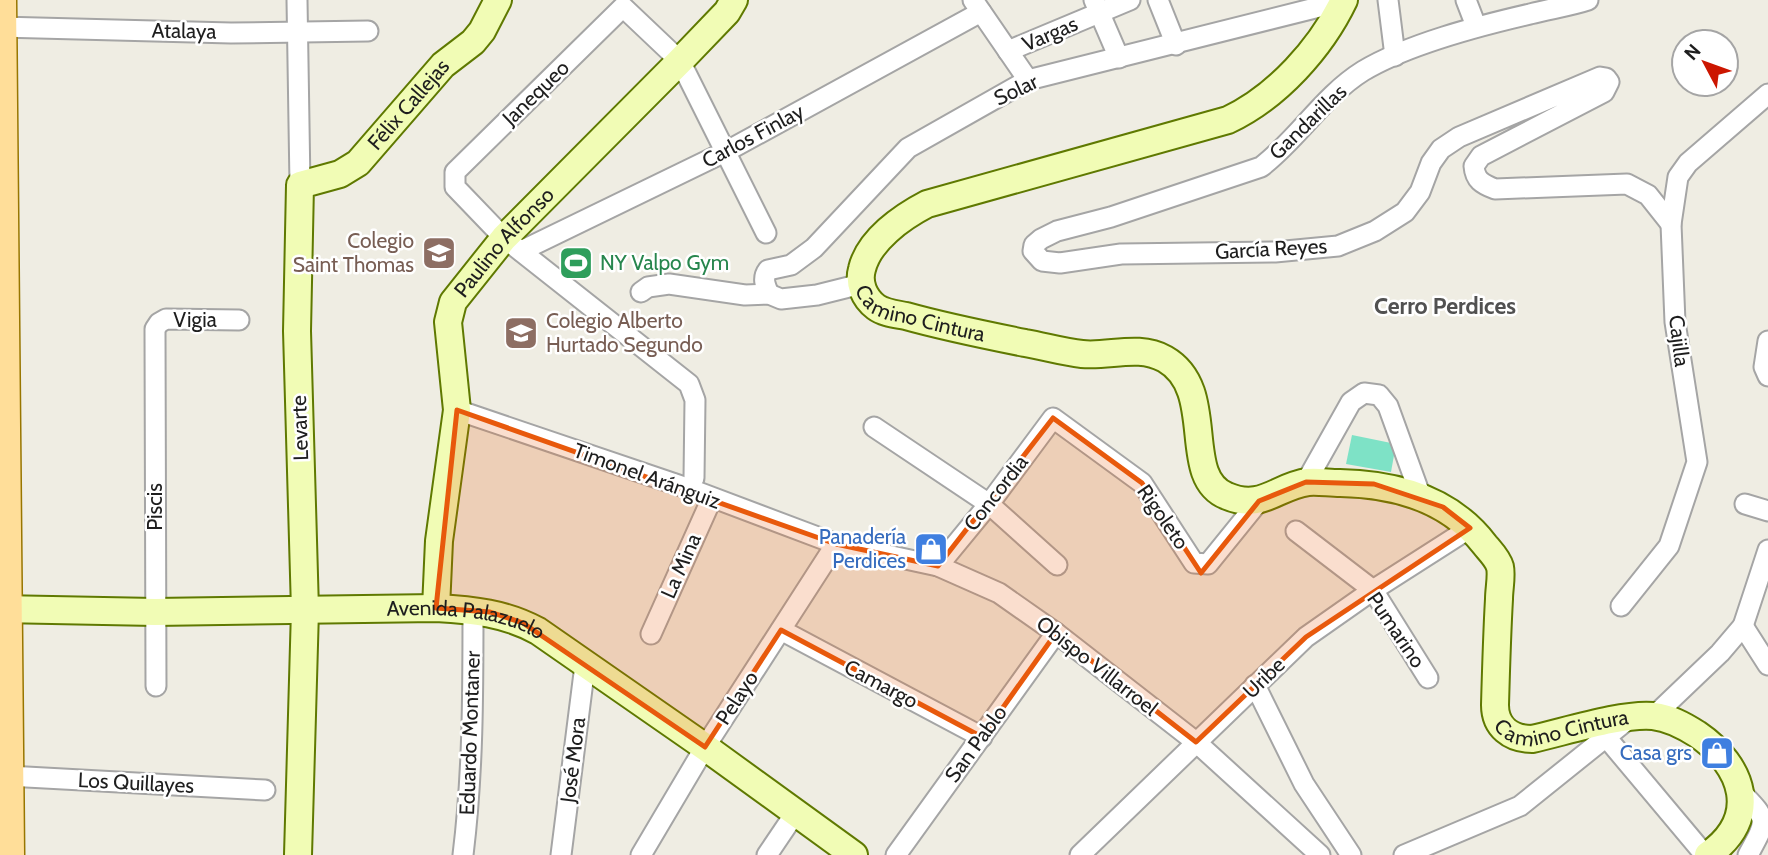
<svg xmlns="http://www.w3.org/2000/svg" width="1768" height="855" font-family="Cabin,sans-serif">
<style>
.pitch{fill:#7ee2c6}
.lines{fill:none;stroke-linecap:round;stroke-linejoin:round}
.street-casing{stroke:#a5a5a5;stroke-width:23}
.secondary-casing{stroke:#5f7901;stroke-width:30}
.primary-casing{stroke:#987600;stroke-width:33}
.street{stroke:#fff;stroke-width:19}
.secondary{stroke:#f1fcb5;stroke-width:26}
.primary{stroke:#ffde99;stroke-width:30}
.marked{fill:#e8590c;fill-opacity:0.2;stroke:#e8590c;stroke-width:5;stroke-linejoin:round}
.labels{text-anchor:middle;stroke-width:5;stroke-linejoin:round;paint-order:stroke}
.street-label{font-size:21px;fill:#1e1e1e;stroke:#fff}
.education-label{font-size:21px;fill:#785e54;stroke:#fff;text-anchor:end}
.leisure-label{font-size:21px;fill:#27864d;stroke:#fff;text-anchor:start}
.shop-label{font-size:21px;fill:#366cbe;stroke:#fff;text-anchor:end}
.neighbourhood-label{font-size:23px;font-weight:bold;fill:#515151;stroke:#fff}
</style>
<rect width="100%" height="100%" fill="#efede3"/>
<path class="pitch" d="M1352,435L1396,444L1391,472L1346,464Z"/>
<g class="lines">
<g class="street-casing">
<g id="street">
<path d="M297,0L300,185"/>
<path d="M973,0L1028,80"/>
<path d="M1094,0L1119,58"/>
<path d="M1158,0L1176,45"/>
<path d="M1388,0L1395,56"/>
<path d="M1466,0L1476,26"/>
<path d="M1588,0C1570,6 1549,9 1530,14C1478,26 1408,44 1363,71C1323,96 1298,139 1261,167L1111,217L1057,231L1041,239L1034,245L1033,251L1042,261L1060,263L1121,254L1275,252L1338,246L1375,231L1405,212L1420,192L1431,163L1441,149L1459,137L1600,77L1606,78L1609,82L1604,92L1481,156L1474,166C1475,180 1482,184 1495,189L1627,184L1648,195L1671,224"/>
<path d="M0,27L231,33L368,31"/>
<path d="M1008,51L1130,0"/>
<path d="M521,251L727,151L981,12"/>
<path d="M641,292L648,287L669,284L745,295L769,294L781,299L817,295L861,284"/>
<path d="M769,294C765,285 762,278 768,270L791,265L814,248L908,148L1028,80L1343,1"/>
<path d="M1768,341L1764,367L1768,376"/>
<path d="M457,410L690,489L836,544L938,566L999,593L1056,633L1196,742L1320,855"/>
<path d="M874,427L989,504L1057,565"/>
<path d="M694,478L695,400L689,384L504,238L455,187V172L623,7L680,61L766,233"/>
<path d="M1306,482L1351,402L1364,393L1379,395L1388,406L1421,497"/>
<path d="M1745,504L1768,511"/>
<path d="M1296,531L1373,590L1428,678"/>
<path d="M938,566L989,504L1053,418L1142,483L1194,563L1208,564L1259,501"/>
<path d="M1621,606L1669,546L1697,462L1675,322L1671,224L1678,177L1688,163L1768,94"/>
<path d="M1743,626L1768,665"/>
<path d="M781,630L982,737"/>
<path d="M651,634L712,498"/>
<path d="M1255,685L1304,784L1351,855"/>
<path d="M156,686L155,329L159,323L166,319L239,320"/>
<path d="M1654,716L1720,653L1743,626L1768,550"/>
<path d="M1606,737L1705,855"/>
<path d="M8,776L265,790"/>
<path d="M1741,792C1768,820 1768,819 1748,855"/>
<path d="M463,855C473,774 473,692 473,610"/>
<path d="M561,855L585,665"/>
<path d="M641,855L705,747L836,544"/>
<path d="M767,855L796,812"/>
<path d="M896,855L1056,633"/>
<path d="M1080,855L1306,637L1373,590L1470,528"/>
<path d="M1404,855L1520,806L1631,717"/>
</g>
</g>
<g class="secondary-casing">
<g id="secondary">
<path id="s1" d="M1344,0C1321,48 1277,97 1228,120L927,204C902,217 869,240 862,269C858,283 864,298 876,307C884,313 896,314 906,316C945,327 985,335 1025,343C1043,346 1063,352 1082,354C1110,357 1138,344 1165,359C1219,390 1179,477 1227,496C1262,511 1277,486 1308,482C1318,481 1329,483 1340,483C1395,484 1450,499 1485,545C1490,551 1498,559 1500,567C1502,576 1499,589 1499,599C1497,634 1496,669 1495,705C1495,727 1511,739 1532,739C1564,732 1623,713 1653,716C1670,718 1683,725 1697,734C1744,766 1761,818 1708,855"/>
<path id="s2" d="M436,608L439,541L457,410L448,322L453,302L504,238L680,61L727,12L734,0"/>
<path id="s3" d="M0,609L155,612L436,608C473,610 505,613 538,631L705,747L854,855"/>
<path id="s4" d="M298,855L305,610L297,331L300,185L340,174L358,163L443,65L473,42L482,31L498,0"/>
</g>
</g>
<g class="primary-casing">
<path id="primary" d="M1,0L9,855"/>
</g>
<use href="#street" class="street"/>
<use href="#secondary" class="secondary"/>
<use href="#primary" class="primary"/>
</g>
<path class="marked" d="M457,410L836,544L938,566L1053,418L1142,483L1201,573L1259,501L1306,482L1374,484L1443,507L1470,528L1306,637L1196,742L1056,633L982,737L781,630L705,747L523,623L490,612L436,608Z"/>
<defs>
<g id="school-square" transform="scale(1.75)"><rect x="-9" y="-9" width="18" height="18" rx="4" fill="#8d6e63" stroke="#fff"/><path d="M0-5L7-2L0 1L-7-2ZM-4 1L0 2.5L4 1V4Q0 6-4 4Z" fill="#fff"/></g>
<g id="stadium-square" transform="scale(1.75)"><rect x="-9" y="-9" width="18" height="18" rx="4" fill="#2e9e5b" stroke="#fff"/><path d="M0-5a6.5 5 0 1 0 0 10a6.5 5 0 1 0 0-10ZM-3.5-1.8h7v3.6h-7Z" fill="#fff"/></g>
<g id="shop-square" transform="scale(1.75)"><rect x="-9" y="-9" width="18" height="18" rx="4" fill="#3f7fe0" stroke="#fff"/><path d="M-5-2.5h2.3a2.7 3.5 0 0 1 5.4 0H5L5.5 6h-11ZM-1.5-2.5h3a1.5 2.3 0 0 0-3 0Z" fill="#fff"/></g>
</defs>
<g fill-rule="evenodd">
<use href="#school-square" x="439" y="253"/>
<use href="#stadium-square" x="576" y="263"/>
<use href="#school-square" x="521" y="333"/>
<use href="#shop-square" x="931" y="549"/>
<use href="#shop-square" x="1717" y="753"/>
</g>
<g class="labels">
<g class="street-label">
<text transform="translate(184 31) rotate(1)" y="7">Atalaya</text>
<text transform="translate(1050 34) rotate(-23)" y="7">Vargas</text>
<text transform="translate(1016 90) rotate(-25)" y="7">Solar</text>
<text transform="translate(536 93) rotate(-44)" y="7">Janequeo</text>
<text dy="7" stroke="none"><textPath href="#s4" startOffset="810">Félix Callejas</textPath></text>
<text transform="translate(1308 122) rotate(-44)" y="7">Gandarillas</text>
<text transform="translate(753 136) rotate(-28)" y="7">Carlos Finlay</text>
<text dy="7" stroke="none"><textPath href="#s2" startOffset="387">Paulino Alfonso</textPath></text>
<text transform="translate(1271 249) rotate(-3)" y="7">García Reyes</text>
<text dy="7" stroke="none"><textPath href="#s1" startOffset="663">Camino Cintura</textPath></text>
<text x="195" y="327">Vigia</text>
<text transform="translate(1679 341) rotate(83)" y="7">Cajilla</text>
<text transform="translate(300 428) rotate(-92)" y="7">Levarte</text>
<text transform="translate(647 476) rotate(20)" y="7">Timonel Aránguiz</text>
<text transform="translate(996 493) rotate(-52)" y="7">Concordia</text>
<text transform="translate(155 507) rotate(-90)" y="7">Piscis</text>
<text transform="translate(1163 517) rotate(55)" y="7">Rigoleto</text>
<text transform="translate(681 566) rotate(-66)" y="7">La Mina</text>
<text dy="7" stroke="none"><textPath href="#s3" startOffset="467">Avenida Palazuelo</textPath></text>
<text transform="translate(1396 630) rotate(56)" y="7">Pumarino</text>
<text transform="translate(1097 666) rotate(38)" y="7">Obispo Villarroel</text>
<text transform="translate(1264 678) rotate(-44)" y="7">Uribe</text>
<text transform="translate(881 684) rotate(28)" y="7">Camargo</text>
<text transform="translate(737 698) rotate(-57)" y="7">Pelayo</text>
<text dy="7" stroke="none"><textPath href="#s1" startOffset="1605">Camino Cintura</textPath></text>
<text transform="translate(470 733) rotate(-88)" y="7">Eduardo Montaner</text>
<text transform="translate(976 744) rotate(-54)" y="7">San Pablo</text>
<text transform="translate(573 760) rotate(-83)" y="7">José Mora</text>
<text transform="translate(136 783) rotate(3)" y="7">Los Quillayes</text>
</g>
<g class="education-label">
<text x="414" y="248">Colegio<tspan x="414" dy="24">Saint Thomas</tspan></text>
<text x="546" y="328" text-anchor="start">Colegio Alberto<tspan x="546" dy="24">Hurtado Segundo</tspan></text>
</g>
<g class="leisure-label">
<text x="600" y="270">NY Valpo Gym</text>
</g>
<g class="shop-label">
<text x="906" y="544">Panadería<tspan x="906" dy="24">Perdices</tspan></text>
<text x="1692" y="760">Casa grs</text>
</g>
<g class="neighbourhood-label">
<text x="1445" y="314">Cerro Perdices</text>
</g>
</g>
<g transform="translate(1705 63) rotate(311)"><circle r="33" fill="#ffffff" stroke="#a5a5a5" stroke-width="2"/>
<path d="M0-5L12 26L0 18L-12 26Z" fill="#cc1600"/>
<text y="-10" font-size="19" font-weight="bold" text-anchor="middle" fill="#1e1e1e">N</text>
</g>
</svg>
